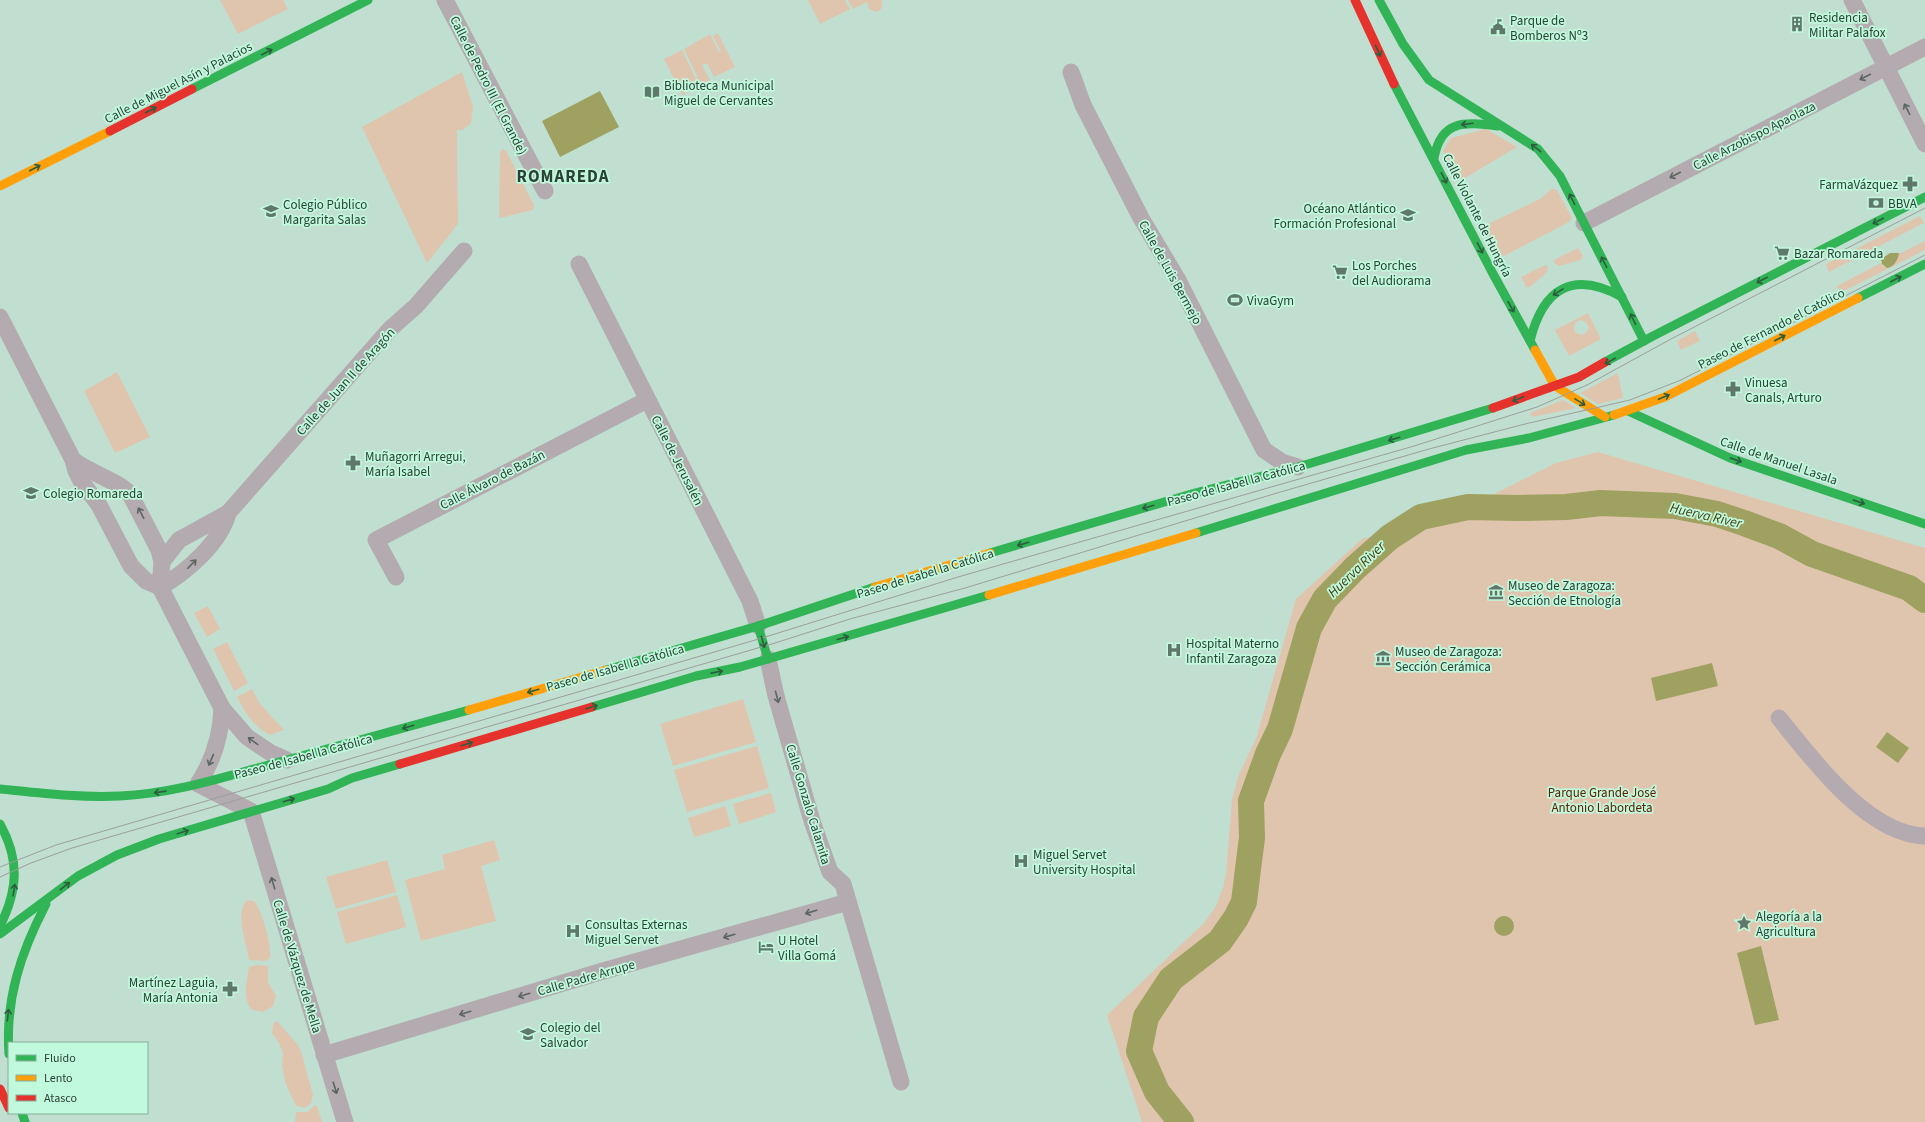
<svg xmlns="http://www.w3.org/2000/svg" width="1925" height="1122" font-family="'Source Sans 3',sans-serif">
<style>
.green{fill:#e0c5ae;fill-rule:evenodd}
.water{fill:#9fa160}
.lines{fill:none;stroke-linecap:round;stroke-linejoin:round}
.river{stroke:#9fa160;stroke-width:26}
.street{stroke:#b3abb0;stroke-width:17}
.fast{stroke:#30b455;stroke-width:9}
.slow{stroke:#ff9f0a;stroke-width:9}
.jam{stroke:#e5322d;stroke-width:9}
.tram{stroke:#9c9e9d;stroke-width:1}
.oneway{stroke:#2c5e3e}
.oneway2{stroke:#5b6661}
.labels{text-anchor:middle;stroke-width:3.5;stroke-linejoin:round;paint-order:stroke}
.poi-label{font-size:13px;fill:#2b4136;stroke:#c1f9dd;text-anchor:start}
.street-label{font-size:13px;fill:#2b4136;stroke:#c1f9dd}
.park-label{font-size:13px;fill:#5e2101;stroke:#c1f9dd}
.water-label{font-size:14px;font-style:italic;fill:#423d0d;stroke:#c1f9dd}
.district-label{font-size:17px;font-weight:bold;letter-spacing:1px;fill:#2b4136;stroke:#c1f9dd}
</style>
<rect width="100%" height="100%" fill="#c1dfd0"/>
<g class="green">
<path d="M220,0H283L288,9L238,34Z"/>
<path d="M808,0H845L850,9L820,24Z"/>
<path d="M848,0H881C884,6 882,10 876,12L869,9L867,2L853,9Z"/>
<path d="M718,33L735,67L714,77L707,63L702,65L710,80L691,90L687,82L681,85L686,94L682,95L664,59L682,50L696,79L698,78L684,49L710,34L719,52L721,51L713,36Z"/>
<path d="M462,72L473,107L471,123L463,130H457L458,224L427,263L362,127Z"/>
<path d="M1486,129L1517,147L1460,181L1443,151L1451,138Z"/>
<path d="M502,149L506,151L534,205L533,210L500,218L499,216L500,152Z"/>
<path d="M1552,189L1557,190L1572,218L1569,222L1504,256L1497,253L1485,230L1488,224L1540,199Z"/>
<path d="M1920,216L1924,223L1829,272L1826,264Z"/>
<path d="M1925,241V250L1840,293L1837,286L1881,263L1884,267L1892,266L1899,254Z"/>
<path d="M1578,248L1583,256L1581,260L1559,266L1554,263V260Z"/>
<path d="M1545,265L1548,267L1547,272L1530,287H1526L1521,277Z"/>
<path d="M1588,313L1601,339L1569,356L1555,330ZM1580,320L1586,322L1589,327L1587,332L1582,335L1576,333L1574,329L1575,323Z"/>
<path d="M1695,331L1700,341L1681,350L1677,341Z"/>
<path d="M117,372L150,437L115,453L84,391Z"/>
<path d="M1618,373L1623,398L1598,404L1580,393Z"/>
<path d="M1563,400L1576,408L1532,417L1530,413Z"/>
<path d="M1598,452L1925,548V1122H1142L1107,1015L1204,923L1216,906L1223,888L1226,874L1232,799L1239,774L1256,739L1296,599L1363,538L1390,537L1421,517L1468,507L1556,463ZM1382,544L1341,584L1312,624C1325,593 1354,564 1382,544Z"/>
<path d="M208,606L220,629L207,637L194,613Z"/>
<path d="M227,642L248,683L234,691L213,649Z"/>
<path d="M252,689L260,704L284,730L270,735C253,726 245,713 237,697Z"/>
<path d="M743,699L756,742L673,766L660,724Z"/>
<path d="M757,746L769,788L687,812L674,770Z"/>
<path d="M771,793L776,812L739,824L733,804Z"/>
<path d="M725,806L731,826L694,837L688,818Z"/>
<path d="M494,840L500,860L481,866L496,921L421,941L405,880L445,869L442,855Z"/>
<path d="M387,860L396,892L336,909L326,877Z"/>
<path d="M397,895L406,927L346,944L337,912Z"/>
<path d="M247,900L254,901C262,910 272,946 270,958L266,961L249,960C247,944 234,914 247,900Z"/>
<path d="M257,965L268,966V982L276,996L273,1006L263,1012L252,1010C242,999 247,981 249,967Z"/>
<path d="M277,1021L297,1044L301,1051L313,1095L311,1103L305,1108L296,1106L285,1082L282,1065L283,1053L279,1043L272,1033L273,1024Z"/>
<path d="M315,1105L317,1106L322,1122H295L296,1112H307Z"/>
</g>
<g class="water">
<path d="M600,91L619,127L560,157L542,121Z"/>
<path d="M1890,253H1899C1898,260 1894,267 1887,268L1882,264L1881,259Z"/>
<path d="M1712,663L1718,686L1656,701L1651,678Z"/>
<path d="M1887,732L1909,748L1898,763L1876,747Z"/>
<circle cx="1504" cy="926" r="10"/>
<path d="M1761,946L1779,1020L1755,1025L1737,953Z"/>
</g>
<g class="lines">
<path class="river" d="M1181,1122L1157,1092L1139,1051L1146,1017L1171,979L1220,941L1236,918L1244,902L1248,869L1252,838L1251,801L1268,754L1280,729L1309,628L1325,599L1355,568L1390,537L1421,517L1468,507L1518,508L1566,507L1601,503L1675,506L1717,514L1744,523L1779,536L1812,554L1909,588L1925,600"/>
<g class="street">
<path d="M445,0L545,191"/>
<path d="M1852,0L1925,144"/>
<path d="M1071,72L1083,105L1141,218L1178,280L1264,450L1282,462L1298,467"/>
<path d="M1584,223L1925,47"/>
<path d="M579,264L750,601L758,626"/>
<path d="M0,317L73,460L76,471L81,481L99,505L131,566L146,581L160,587"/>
<path d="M73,460C90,473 118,481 130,494L159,550L162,562L160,587L222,708L247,737L271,753L287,760"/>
<path d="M162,562L179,540L228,513L390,329L416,306L464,251"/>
<path d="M396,577L376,540L647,400"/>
<path d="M160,587C186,573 221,542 228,513"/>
<path d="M768,659L776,696L812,821L830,872L843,884L901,1082"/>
<path d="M222,708C221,736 213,761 198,784L251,811L345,1122"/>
<path d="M1779,718C1812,759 1868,835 1925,836"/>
<path d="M324,1055L603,971L848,902"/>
</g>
<g class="fast">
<path d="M1379,0L1403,44L1429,80L1538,149L1560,176L1644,341"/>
<path d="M1394,84L1492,272L1535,350"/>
<path d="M192,89L368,0"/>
<path d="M1434,158C1441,119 1465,122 1498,126"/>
<path d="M1858,298L1925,264"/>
<path d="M1530,341C1543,288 1573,270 1622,297"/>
<path d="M1605,362L1653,336L1925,197"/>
<path d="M1628,411L1730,458L1925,524"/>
<path d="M1196,533L1466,450L1529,438L1614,415"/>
<path d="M990,553L1195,493L1298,467L1493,408"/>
<path d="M758,626L768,659"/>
<path d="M606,670L758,626L875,587"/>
<path d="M592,707L696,676L740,667L989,595"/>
<path d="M0,789C40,793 80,798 120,796C170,794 218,779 265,766C333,748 401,729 469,710"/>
<path d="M0,824C20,860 18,890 0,926"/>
<path d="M0,934L78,876L117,855L159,839L328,789L352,778L400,764"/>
<path d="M9,1054C5,999 21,952 46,904"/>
<path d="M22,1113L25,1122"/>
</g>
<g class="slow">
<path d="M0,186L110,131"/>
<path d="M1535,350L1555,386L1605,417"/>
<path d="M1614,415L1665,397L1858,298"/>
<path d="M875,587L990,553"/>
<path d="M989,595L1196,533"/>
<path d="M469,710L606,670"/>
</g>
<g class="jam">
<path d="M1355,0L1394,84"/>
<path d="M110,131L192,89"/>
<path d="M1493,408L1579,377L1605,362"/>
<path d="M400,764L592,707"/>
<path d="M0,1089L9,1108"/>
</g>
<g class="tram">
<path d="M0,867L56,845L762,638L958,577L1414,446L1537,407L1587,385L1671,339L1925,208"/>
<path d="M0,877L31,863L72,848L775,643L850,619L965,588L1277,493L1429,449L1525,424L1630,400L1681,380L1925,255"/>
</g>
</g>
<defs><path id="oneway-shaft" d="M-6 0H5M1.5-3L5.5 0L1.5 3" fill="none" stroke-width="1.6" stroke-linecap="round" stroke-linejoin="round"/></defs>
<g class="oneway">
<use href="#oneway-shaft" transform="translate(1378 51) rotate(66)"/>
<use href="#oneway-shaft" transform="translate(267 52) rotate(-27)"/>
<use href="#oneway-shaft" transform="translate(151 110) rotate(-27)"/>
<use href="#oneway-shaft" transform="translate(1467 124) rotate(173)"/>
<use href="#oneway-shaft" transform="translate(1536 148) rotate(-142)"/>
<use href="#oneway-shaft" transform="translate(35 168) rotate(-27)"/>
<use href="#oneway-shaft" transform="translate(1444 178) rotate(63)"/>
<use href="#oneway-shaft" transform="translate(1572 199) rotate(-117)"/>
<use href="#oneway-shaft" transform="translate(1878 221) rotate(153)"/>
<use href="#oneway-shaft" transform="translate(1480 248) rotate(63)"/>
<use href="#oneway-shaft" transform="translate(1604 262) rotate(-117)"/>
<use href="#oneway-shaft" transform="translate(1896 279) rotate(-27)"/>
<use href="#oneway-shaft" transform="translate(1762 280) rotate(153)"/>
<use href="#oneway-shaft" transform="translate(1558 292) rotate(148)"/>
<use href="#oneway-shaft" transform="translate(1511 307) rotate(61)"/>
<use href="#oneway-shaft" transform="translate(1633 319) rotate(-116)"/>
<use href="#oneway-shaft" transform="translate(1780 338) rotate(-27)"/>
<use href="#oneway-shaft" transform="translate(1610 361) rotate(152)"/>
<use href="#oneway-shaft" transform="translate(1664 397) rotate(-23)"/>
<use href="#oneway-shaft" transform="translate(1518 399) rotate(158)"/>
<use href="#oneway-shaft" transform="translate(1580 402) rotate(31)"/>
<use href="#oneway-shaft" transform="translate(1394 439) rotate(164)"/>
<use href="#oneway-shaft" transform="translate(1736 460) rotate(19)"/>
<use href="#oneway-shaft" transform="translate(1859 502) rotate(19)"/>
<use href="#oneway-shaft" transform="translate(1148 507) rotate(164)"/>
<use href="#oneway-shaft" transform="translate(1023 544) rotate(164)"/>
<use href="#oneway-shaft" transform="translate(843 638) rotate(-15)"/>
<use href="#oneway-shaft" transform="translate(763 642) rotate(74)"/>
<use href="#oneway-shaft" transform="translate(717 672) rotate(-11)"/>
<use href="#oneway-shaft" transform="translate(533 691) rotate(164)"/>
<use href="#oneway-shaft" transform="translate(592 707) rotate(-17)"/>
<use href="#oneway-shaft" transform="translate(408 727) rotate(164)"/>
<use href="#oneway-shaft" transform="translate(467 744) rotate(-17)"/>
<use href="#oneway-shaft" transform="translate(160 792) rotate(172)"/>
<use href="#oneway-shaft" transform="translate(289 800) rotate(-16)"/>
<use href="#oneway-shaft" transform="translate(183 832) rotate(-17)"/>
<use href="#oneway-shaft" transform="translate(65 886) rotate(-38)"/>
<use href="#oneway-shaft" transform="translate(14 890) rotate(-81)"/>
<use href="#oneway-shaft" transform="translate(8 1015) rotate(-83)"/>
</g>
<g class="oneway2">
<use href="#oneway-shaft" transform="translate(1865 77) rotate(153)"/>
<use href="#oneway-shaft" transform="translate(1907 109) rotate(-117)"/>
<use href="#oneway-shaft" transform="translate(1675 175) rotate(153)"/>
<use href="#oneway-shaft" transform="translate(141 513) rotate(-118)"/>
<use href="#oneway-shaft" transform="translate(192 564) rotate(-45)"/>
<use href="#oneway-shaft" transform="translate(777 697) rotate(75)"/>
<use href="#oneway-shaft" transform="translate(253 741) rotate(-144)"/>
<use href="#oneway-shaft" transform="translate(211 760) rotate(113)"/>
<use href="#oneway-shaft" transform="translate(273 883) rotate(-107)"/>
<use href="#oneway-shaft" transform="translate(811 912) rotate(164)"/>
<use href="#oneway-shaft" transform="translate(729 936) rotate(164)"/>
<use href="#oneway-shaft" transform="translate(524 995) rotate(163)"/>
<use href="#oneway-shaft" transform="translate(465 1013) rotate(163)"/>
<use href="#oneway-shaft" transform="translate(335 1088) rotate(73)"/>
</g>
<defs>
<g id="building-bare" transform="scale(1.2)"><path d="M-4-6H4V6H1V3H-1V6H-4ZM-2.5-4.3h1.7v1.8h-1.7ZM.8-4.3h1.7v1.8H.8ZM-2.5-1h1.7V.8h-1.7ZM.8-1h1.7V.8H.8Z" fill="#60786c" stroke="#c1f9dd" stroke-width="2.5" paint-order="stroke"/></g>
<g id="civic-bare" transform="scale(1.2)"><path d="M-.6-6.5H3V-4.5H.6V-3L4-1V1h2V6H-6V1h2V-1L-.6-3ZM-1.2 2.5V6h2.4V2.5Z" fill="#60786c" stroke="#c1f9dd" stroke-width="2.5" paint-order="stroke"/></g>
<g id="library-bare" transform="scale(1.2)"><path d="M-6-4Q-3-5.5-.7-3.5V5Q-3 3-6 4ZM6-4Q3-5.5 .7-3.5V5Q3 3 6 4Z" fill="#60786c" stroke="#c1f9dd" stroke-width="2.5" paint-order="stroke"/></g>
<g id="pharmacy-bare" transform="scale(1.2)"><path d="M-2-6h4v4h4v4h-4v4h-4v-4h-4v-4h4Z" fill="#60786c" stroke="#c1f9dd" stroke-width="2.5" paint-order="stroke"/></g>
<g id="bank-bare" transform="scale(1.2)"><path d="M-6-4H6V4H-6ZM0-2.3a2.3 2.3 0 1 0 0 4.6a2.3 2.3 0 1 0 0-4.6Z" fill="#60786c" stroke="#c1f9dd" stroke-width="2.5" paint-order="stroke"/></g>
<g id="school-bare" transform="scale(1.2)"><path d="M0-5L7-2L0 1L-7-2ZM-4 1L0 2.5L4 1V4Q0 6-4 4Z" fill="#60786c" stroke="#c1f9dd" stroke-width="2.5" paint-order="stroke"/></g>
<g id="supermarket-bare" transform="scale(1.2)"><path d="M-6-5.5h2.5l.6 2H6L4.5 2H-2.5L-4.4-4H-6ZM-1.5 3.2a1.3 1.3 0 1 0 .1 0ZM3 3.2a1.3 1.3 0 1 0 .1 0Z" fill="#60786c" stroke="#c1f9dd" stroke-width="2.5" paint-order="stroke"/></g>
<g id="stadium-bare" transform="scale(1.2)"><path d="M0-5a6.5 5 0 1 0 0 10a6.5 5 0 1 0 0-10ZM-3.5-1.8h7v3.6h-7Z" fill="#60786c" stroke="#c1f9dd" stroke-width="2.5" paint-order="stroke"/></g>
<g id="museum-bare" transform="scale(1.2)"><path d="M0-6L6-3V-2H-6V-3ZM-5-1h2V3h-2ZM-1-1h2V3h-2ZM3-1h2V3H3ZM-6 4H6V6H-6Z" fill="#60786c" stroke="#c1f9dd" stroke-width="2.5" paint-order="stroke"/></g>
<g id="hospital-bare" transform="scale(1.2)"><path d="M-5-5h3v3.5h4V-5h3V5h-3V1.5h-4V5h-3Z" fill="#60786c" stroke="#c1f9dd" stroke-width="2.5" paint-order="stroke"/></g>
<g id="sight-bare" transform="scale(1.2)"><path d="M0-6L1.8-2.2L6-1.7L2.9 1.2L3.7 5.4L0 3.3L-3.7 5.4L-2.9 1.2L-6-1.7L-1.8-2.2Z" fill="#60786c" stroke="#c1f9dd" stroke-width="2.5" paint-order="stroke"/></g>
<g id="hotel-bare" transform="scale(1.2)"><path d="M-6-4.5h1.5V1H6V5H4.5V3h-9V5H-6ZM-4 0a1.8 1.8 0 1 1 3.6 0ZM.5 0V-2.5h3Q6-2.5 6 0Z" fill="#60786c" stroke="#c1f9dd" stroke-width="2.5" paint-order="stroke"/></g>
</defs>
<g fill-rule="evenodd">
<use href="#building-bare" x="1797" y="24"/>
<use href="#civic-bare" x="1498" y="27"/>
<use href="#library-bare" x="652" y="92"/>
<use href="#pharmacy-bare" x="1910" y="184"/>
<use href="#bank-bare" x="1876" y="203"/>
<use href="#school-bare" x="271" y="211"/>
<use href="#school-bare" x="1408" y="215"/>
<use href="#supermarket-bare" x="1782" y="253"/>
<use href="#supermarket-bare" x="1340" y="272"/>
<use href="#stadium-bare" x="1235" y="300"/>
<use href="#pharmacy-bare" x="1733" y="389"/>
<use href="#pharmacy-bare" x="353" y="463"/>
<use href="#school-bare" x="31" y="493"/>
<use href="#museum-bare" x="1496" y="592"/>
<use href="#hospital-bare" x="1174" y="650"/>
<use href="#museum-bare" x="1383" y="658"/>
<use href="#hospital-bare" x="1021" y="861"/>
<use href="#sight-bare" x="1744" y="923"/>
<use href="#hospital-bare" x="573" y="931"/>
<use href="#hotel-bare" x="766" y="947"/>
<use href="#pharmacy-bare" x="230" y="989"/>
<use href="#school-bare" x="528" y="1034"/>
</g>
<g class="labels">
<g class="poi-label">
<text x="1809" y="22">Residencia<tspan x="1809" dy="15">Militar Palafox</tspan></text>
<text x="1510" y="25">Parque de<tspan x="1510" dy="15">Bomberos Nº3</tspan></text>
<text x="664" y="90">Biblioteca Municipal<tspan x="664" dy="15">Miguel de Cervantes</tspan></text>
<text x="1898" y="189" text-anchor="end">FarmaVázquez</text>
<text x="1888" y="208">BBVA</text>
<text x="283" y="209">Colegio Público<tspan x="283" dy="15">Margarita Salas</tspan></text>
<text x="1396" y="213" text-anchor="end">Océano Atlántico<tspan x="1396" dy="15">Formación Profesional</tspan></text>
<text x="1794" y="258">Bazar Romareda</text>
<text x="1352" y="270">Los Porches<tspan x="1352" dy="15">del Audiorama</tspan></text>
<text x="1247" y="305">VivaGym</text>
<text x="1745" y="387">Vinuesa<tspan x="1745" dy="15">Canals, Arturo</tspan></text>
<text x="365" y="461">Muñagorri Arregui,<tspan x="365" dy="15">María Isabel</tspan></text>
<text x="43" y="498">Colegio Romareda</text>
<text x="1508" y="590">Museo de Zaragoza:<tspan x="1508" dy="15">Sección de Etnología</tspan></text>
<text x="1186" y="648">Hospital Materno<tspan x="1186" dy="15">Infantil Zaragoza</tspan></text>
<text x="1395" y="656">Museo de Zaragoza:<tspan x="1395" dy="15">Sección Cerámica</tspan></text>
<text x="1033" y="859">Miguel Servet<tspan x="1033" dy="15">University Hospital</tspan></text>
<text x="1756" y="921">Alegoría a la<tspan x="1756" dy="15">Agricultura</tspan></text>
<text x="585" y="929">Consultas Externas<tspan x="585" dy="15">Miguel Servet</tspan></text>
<text x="778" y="945">U Hotel<tspan x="778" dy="15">Villa Gomá</tspan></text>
<text x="218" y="987" text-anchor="end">Martínez Laguia,<tspan x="218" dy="15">María Antonia</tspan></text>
<text x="540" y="1032">Colegio del<tspan x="540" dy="15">Salvador</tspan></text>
</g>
<g class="street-label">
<text transform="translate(178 82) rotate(-27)" y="5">Calle de Miguel Asín y Palacios</text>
<text transform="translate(489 85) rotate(63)" y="5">Calle de Pedro III (El Grande)</text>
<text transform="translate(1754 135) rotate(-27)" y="5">Calle Arzobispo Apaolaza</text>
<text transform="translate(1478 215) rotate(63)" y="5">Calle Violante de Hungría</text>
<text transform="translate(1171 272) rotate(61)" y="5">Calle de Luis Bermejo</text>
<text transform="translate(1771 328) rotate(-27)" y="5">Paseo de Fernando el Católico</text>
<text transform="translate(345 381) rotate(-48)" y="5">Calle de Juan II de Aragón</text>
<text transform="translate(678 460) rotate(63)" y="5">Calle de Jerusalén</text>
<text transform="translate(1779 460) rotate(19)" y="5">Calle de Manuel Lasala</text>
<text transform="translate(492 479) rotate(-27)" y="5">Calle Álvaro de Bazán</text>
<text transform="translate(1236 483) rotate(-15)" y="5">Paseo de Isabel la Católica</text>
<text transform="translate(925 573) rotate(-17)" y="5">Paseo de Isabel la Católica</text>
<text transform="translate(615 667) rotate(-16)" y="5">Paseo de Isabel la Católica</text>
<text transform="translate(303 756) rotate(-15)" y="5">Paseo de Isabel la Católica</text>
<text transform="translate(809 804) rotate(73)" y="5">Calle Gonzalo Calamita</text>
<text transform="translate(298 966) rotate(73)" y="5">Calle de Vázquez de Mella</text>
<text transform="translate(586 977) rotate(-16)" y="5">Calle Padre Arrupe</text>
</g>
<g class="park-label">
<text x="1602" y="797">Parque Grande José<tspan x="1602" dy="15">Antonio Labordeta</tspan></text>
</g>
<g class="water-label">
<text transform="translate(1706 515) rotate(13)" y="5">Huerva River</text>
<text transform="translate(1356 569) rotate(-44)" y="5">Huerva River</text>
</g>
<g class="district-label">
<text x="563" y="182">ROMAREDA</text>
</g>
</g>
<rect x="8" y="1042" width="140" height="72" fill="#c1f9dd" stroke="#85af9a"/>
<rect x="16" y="1055" width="20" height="6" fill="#30b455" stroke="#85af9a"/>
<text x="44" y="1062" font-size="12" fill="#2b4136">Fluido</text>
<rect x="16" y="1075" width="20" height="6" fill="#ff9f0a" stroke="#85af9a"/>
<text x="44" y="1082" font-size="12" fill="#2b4136">Lento</text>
<rect x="16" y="1095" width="20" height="6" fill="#e5322d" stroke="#85af9a"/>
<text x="44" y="1102" font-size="12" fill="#2b4136">Atasco</text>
</svg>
